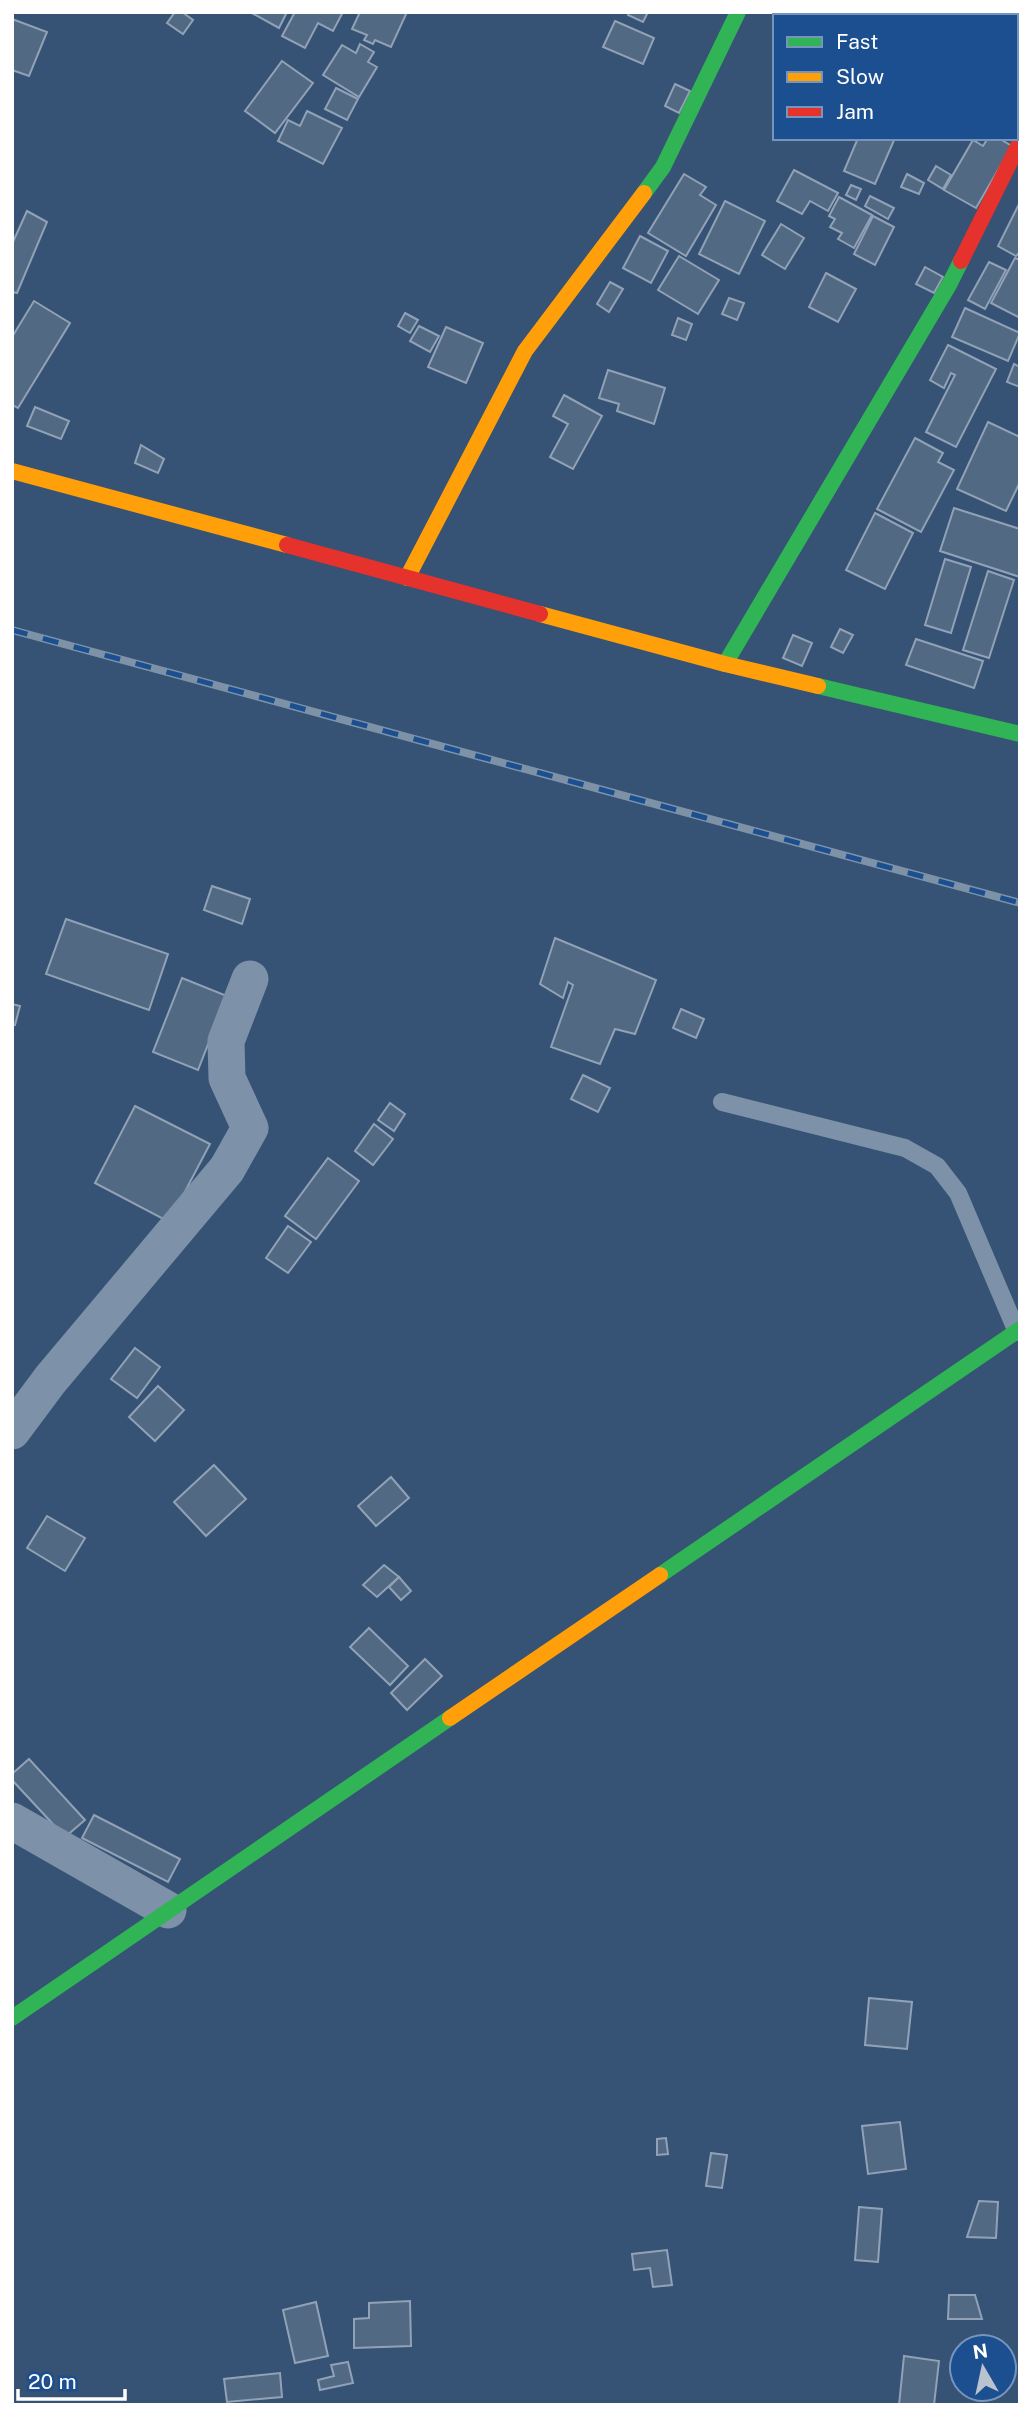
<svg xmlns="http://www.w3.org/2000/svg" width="1032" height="2417" font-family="'Public Sans',sans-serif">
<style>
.building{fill:#526984;stroke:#92a2b6;stroke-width:2}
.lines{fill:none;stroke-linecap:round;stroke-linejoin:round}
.lane{stroke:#7d92a8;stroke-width:18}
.street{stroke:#7d92a8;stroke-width:37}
.fast{stroke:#30b455;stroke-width:16}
.slow{stroke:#ff9f0a;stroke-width:16}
.jam{stroke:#e5322d;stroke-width:16}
.rail-casing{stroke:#7e92a7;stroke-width:8}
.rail{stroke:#1b4f8f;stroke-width:5;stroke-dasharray:16;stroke-linecap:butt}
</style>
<rect width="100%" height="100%" fill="#365274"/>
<g class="building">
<path d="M175,12H182L193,20L183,34L167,23Z"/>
<path d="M250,12H287L279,28Z"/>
<path d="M295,12H343L333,31L318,23L305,48L282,36Z"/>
<path d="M360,12H407L391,47L375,40L373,44L364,40L367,35L352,29Z"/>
<path d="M629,12H648L643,22L628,15Z"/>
<path d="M12,19L47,32L29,76L12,70Z"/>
<path d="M615,21L654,38L643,64L603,47Z"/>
<path d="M360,44L374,52L368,62L377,67L359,97L323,75L342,45L356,53Z"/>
<path d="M282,61L313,83L275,133L245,111Z"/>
<path d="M1016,76L1020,78V90L1016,96Z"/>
<path d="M675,84L690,91L679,113L665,106Z"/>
<path d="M336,88L358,99L347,120L325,109Z"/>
<path d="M307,111L342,128L323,164L278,141L288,120L300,126Z"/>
<path d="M858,138H895L875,184L844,171Z"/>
<path d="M988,138H998L1012,146L976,208L944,190L973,140L983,146Z"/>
<path d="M936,166L951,175L943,189L928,180Z"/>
<path d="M794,170L838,193L828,211L810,201L802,214L777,201Z"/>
<path d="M684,174L706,187L700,195L716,205L686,256L648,233Z"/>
<path d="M907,174L924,183L919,194L901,187Z"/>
<path d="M851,185L861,189L856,200L846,195Z"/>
<path d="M870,196L894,208L888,219L865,206Z"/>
<path d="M839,197L872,215L854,248L838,239L842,233L830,227L835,219L829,216Z"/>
<path d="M725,201L765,221L739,274L699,254Z"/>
<path d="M1020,202V252L1016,256L998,246Z"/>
<path d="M27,211L47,222L17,293L12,292V244Z"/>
<path d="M873,216L894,227L875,265L854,254Z"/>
<path d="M781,224L804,238L785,269L762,255Z"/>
<path d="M640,236L668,251L651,283L623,268Z"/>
<path d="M679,256L719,280L698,314L658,290Z"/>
<path d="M1015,258L1020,260V318L991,303Z"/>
<path d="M989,262L1006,270L985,309L968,300Z"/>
<path d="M925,267L943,277L934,293L916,284Z"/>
<path d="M826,273L856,289L838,322L809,307Z"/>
<path d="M610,282L623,289L609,312L597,304Z"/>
<path d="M729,298L744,303L737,320L722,314Z"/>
<path d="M34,301L70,323L18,408L12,405V337Z"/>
<path d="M965,308L1020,333L1008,361L952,337Z"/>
<path d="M405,313L418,320L410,333L398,326Z"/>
<path d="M678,318L692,324L686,340L672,335Z"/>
<path d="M419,326L439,336L430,352L410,341Z"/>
<path d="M446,327L483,343L466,383L428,367Z"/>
<path d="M948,345L996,369L956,447L926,432L955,375L951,373L944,388L930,380Z"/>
<path d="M1014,364L1020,367V387L1007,382Z"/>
<path d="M608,370L665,388L654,424L617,411L619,404L599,398Z"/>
<path d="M564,395L602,416L573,469L550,457L568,424L553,416Z"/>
<path d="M35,407L69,421L61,439L27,426Z"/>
<path d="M988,422L1020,437V482L1006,511L957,489Z"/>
<path d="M915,438L943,453L938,462L954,470L921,532L877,509Z"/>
<path d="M141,445L164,459L158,473L135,463Z"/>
<path d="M954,508L1020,529V577L940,551Z"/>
<path d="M875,513L913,533L885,589L846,570Z"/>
<path d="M945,559L971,567L951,633L925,625Z"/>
<path d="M988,571L1014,580L989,658L963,650Z"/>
<path d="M840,629L853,635L843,653L831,647Z"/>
<path d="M793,635L812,643L802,666L783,658Z"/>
<path d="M916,639L983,661L974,688L906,665Z"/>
<path d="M212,886L250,899L242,924L204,910Z"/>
<path d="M66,919L168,954L149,1010L46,974Z"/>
<path d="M555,938L656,980L635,1034L615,1029L600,1064L551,1047L573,985L568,982L563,998L540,984Z"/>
<path d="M182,978L227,996L198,1070L153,1052Z"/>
<path d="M12,1004L20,1006L15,1025L12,1024Z"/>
<path d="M681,1009L704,1019L696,1038L673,1028Z"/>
<path d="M583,1075L610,1088L598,1112L571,1099Z"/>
<path d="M390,1103L405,1114L394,1131L378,1120Z"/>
<path d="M135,1106L210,1144L169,1222L95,1183Z"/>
<path d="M374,1124L393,1139L373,1165L355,1151Z"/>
<path d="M328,1158L359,1181L316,1239L285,1216Z"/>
<path d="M288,1226L311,1242L288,1273L266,1258Z"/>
<path d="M135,1348L160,1367L137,1398L111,1379Z"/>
<path d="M158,1386L184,1410L155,1441L129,1417Z"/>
<path d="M214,1465L246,1499L206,1536L174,1502Z"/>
<path d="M391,1477L409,1498L376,1526L358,1506Z"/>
<path d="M47,1516L85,1538L65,1571L27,1548Z"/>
<path d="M384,1565L399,1577L377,1597L363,1585Z"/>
<path d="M399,1577L411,1591L401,1600L389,1587Z"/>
<path d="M369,1628L408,1666L390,1685L350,1647Z"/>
<path d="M425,1659L442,1676L407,1710L391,1693Z"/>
<path d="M29,1759L85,1820L65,1837L12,1780V1774Z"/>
<path d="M94,1815L180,1859L168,1882L82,1838Z"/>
<path d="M869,1998L912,2002L907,2049L865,2045Z"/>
<path d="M900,2122L906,2169L868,2174L862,2126Z"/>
<path d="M666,2138L668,2154L657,2155V2139Z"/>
<path d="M711,2153L727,2155L722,2188L706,2186Z"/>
<path d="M979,2201L998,2202L996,2238L967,2237Z"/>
<path d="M859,2207L882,2209L878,2262L855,2260Z"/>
<path d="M667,2250L672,2285L653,2287L650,2268L634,2270L632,2254Z"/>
<path d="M949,2295H975L982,2319H948Z"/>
<path d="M410,2301L411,2346L354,2348V2319L369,2318V2303Z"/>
<path d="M316,2302L328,2356L295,2363L283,2310Z"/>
<path d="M904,2356L939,2361L934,2405H899Z"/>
<path d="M348,2362L353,2383L320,2390L318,2380L334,2376L331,2365Z"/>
<path d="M280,2373L282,2397L227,2402L224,2379Z"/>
</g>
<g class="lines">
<path class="lane" d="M722,1102L905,1148L937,1166L958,1193L1017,1332"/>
<g class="street">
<path d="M12,1431L50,1380L227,1169L250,1128L227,1078L226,1041L250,979"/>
<path d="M12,1821L168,1910"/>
</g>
<g class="fast">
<path d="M644,193L663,167L738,12"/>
<path d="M725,664L949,285L961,261"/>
<path d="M818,686L1020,734"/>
<path d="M660,1575L1020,1329"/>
<path d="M12,2018L450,1718"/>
</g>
<g class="slow">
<path d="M12,471L287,545"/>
<path d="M407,578L525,351L644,193"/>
<path d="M540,614L725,664L818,686"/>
<path d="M450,1718L660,1575"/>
</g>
<g class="jam">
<path d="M961,261L1020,142"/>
<path d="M287,545L540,614"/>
</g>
<g class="rail-casing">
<path id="rail" d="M12,630L1020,903"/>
</g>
<use href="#rail" class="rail"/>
</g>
<rect width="1032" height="2417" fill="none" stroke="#ffffff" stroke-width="28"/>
<rect x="773" y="14" width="245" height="126" fill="#1b4f8f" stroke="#7695bc" stroke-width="2"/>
<rect x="787" y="37" width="35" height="10" fill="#30b455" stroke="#7695bc" stroke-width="2"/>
<text x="836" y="49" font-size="21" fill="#ffffff">Fast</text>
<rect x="787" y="72" width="35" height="10" fill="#ff9f0a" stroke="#7695bc" stroke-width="2"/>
<text x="836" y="84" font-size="21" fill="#ffffff">Slow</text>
<rect x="787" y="107" width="35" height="10" fill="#e5322d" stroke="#7695bc" stroke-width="2"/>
<text x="836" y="119" font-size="21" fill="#ffffff">Jam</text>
<g transform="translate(983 2368) rotate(351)"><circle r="33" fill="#1b4f8f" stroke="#7695bc" stroke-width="2"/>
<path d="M0-5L12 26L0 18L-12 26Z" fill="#b9c2ce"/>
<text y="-10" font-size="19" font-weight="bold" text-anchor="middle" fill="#ffffff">N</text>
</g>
<path d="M18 2389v10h107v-10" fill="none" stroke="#ffffff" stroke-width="3.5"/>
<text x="28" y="2389" font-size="21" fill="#ffffff" stroke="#1b4f8f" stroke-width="5" paint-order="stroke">20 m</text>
</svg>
